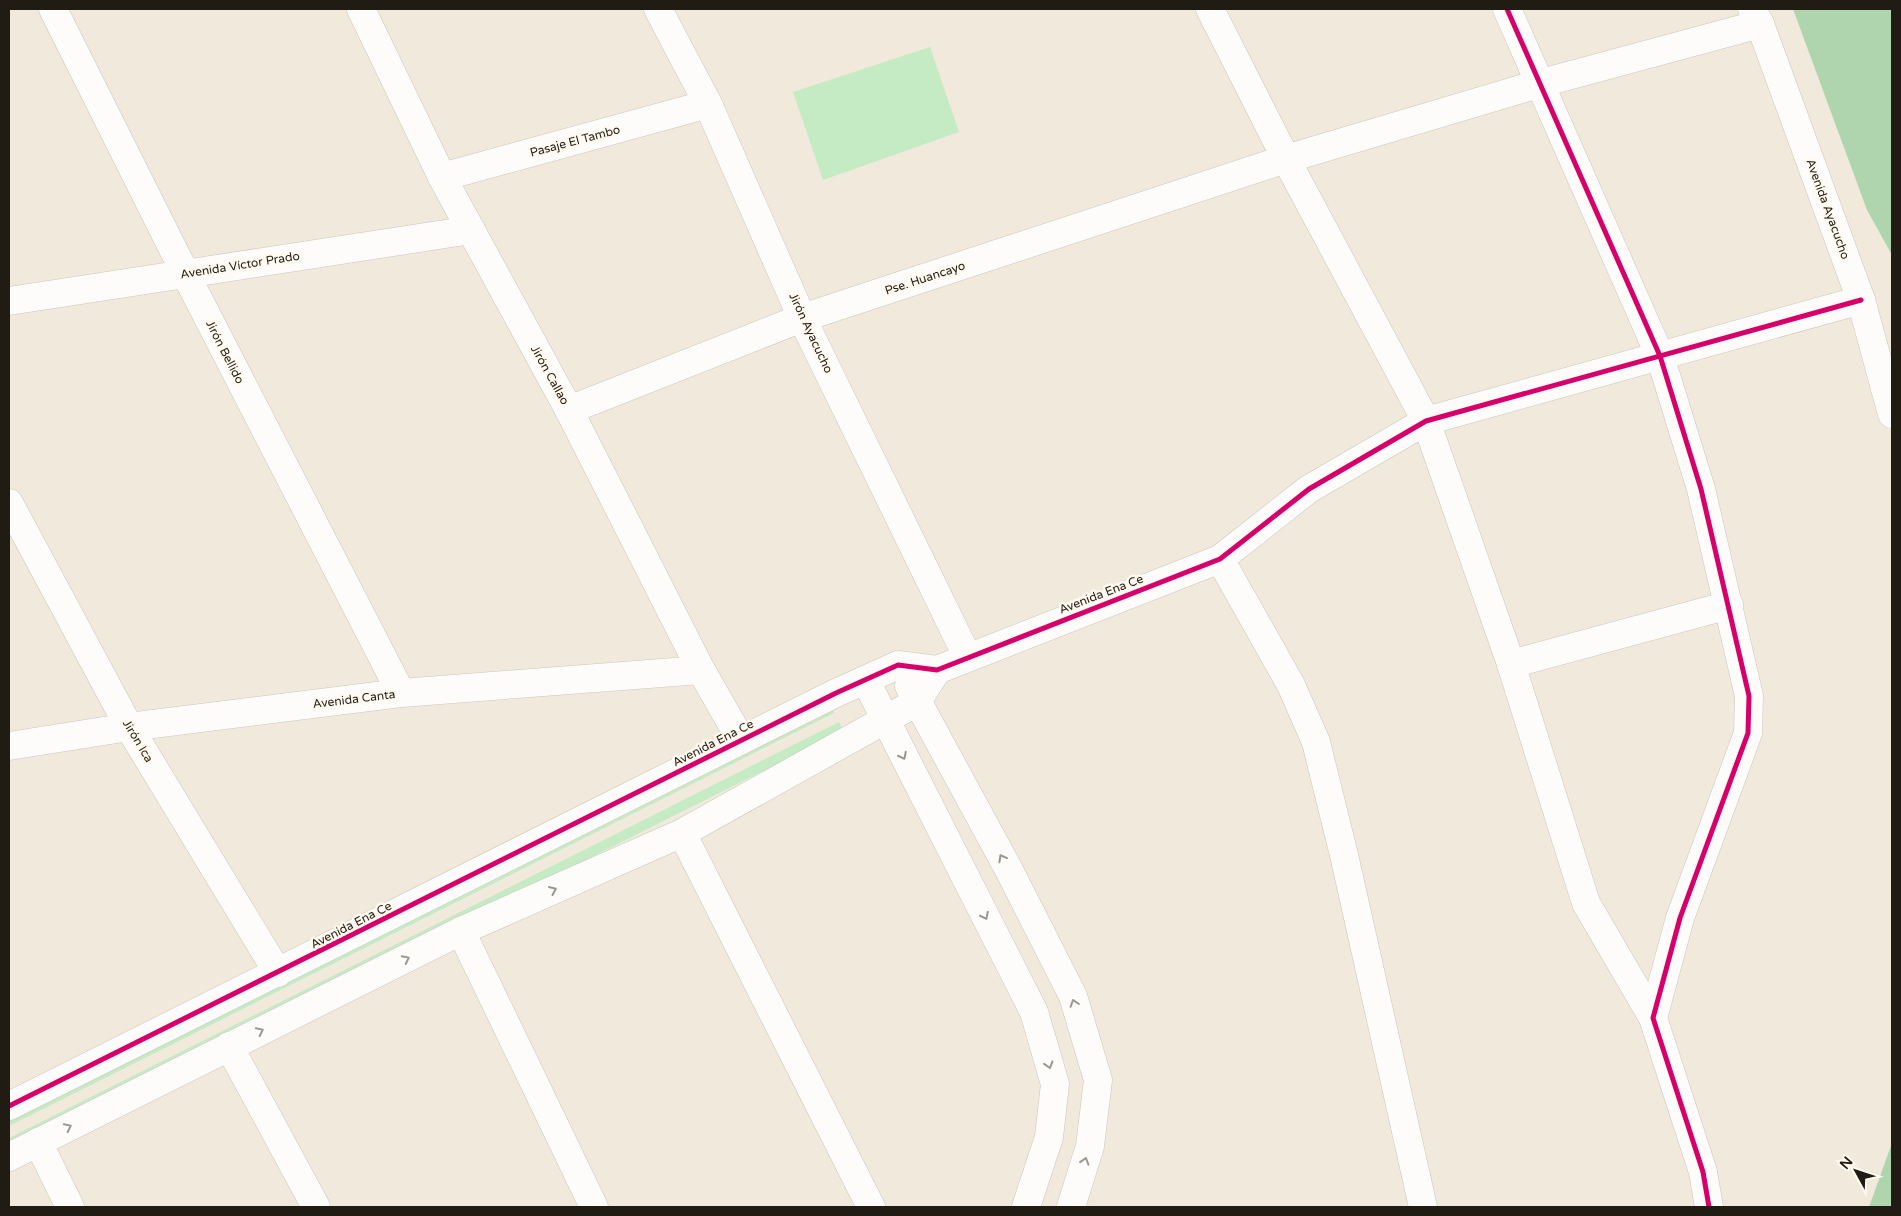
<svg xmlns="http://www.w3.org/2000/svg" width="1901" height="1216" font-family="'Varela Round',sans-serif">
<style>
.green{fill:#c4ebc4}
.forest{fill:#aed5ae}
.lines{fill:none;stroke-linecap:round;stroke-linejoin:round}
.street-casing{stroke:#cbc5bb;stroke-width:29}
.secondary-casing{stroke:#cbc5bb;stroke-width:29}
.street{stroke:#fdfcfa;stroke-width:28}
.secondary{stroke:#fdfcfa;stroke-width:28}
.cycleway-casing{stroke:#fff9f0;stroke-width:8}
.cycleway{stroke:#d6006c;stroke-width:5}
.oneway{stroke:#9a9792}
.labels{text-anchor:middle;stroke-width:5;stroke-linejoin:round;paint-order:stroke}
.street-label{font-size:12px;fill:#201c13;stroke:#fff9f0}
</style>
<rect width="100%" height="100%" fill="#f1e9dc"/>
<g class="green">
<path d="M930,47L959,132L823,180L793,92Z"/>
<path d="M830,704L834,713L9,1126V1116Z"/>
<path d="M839,722L843,731L9,1149V1138Z"/>
</g>
<g class="forest">
<path d="M1793,9H1892V255L1867,210Z"/>
<path d="M1892,1143V1207H1869Z"/>
</g>
<g class="lines">
<g class="street-casing">
<g id="street">
<path d="M53,9L185,273L401,693"/>
<path d="M361,9L442,177L569,410L701,670L741,740"/>
<path d="M658,9L708,104L802,318L967,656"/>
<path d="M1210,9L1286,159L1426,421L1511,664L1586,903L1653,1018"/>
<path d="M1507,9L1660,356L1701,489L1749,696L1748,733L1680,918L1653,1018L1703,1172L1709,1207"/>
<path d="M442,177L708,104"/>
<path d="M9,301L471,230"/>
<path d="M569,410L802,318L1286,159L1538,84L1760,24"/>
<path d="M9,503L129,727L278,973"/>
<path d="M1220,559L1291,685L1316,742L1344,855L1423,1207"/>
<path d="M1511,664L1729,605"/>
<path d="M866,681L1034,1012L1055,1084L1049,1137L1026,1207"/>
<path d="M909,686L1009,870L1073,996L1098,1080L1090,1146L1071,1207"/>
<path d="M9,746L129,727L401,693L701,670"/>
<path d="M682,833L871,1207"/>
<path d="M461,931L594,1207"/>
<path d="M229,1046L316,1207"/>
<path d="M9,1106L836,693L898,665L937,670L1220,559L1309,489L1426,421L1861,300"/>
<path d="M38,1142L70,1207"/>
<path d="M9,1157L461,931L682,833L917,702L937,670"/>
</g>
</g>
<g class="secondary-casing">
<path id="secondary" d="M1752,9L1760,24L1861,300L1892,414"/>
</g>
<use href="#street" class="street"/>
<use href="#secondary" class="secondary"/>
<g class="cycleway-casing">
<g id="cycleway">
<path d="M1507,9L1660,356L1701,489L1749,696L1748,733L1680,918L1653,1018L1703,1172L1709,1207"/>
<path d="M9,1106L836,693L898,665L937,670L1220,559L1309,489L1426,421L1861,300"/>
</g>
</g>
<use href="#cycleway" class="cycleway"/>
</g>
<defs><path id="oneway-chevron" d="M-2-3.5L2.5 0L-2 3.5" fill="none" stroke-width="1.6" stroke-linecap="round" stroke-linejoin="round" transform="scale(1.25)"/></defs>
<g class="oneway">
<use href="#oneway-chevron" transform="translate(903 756) rotate(63)"/>
<use href="#oneway-chevron" transform="translate(1002 858) rotate(-119)"/>
<use href="#oneway-chevron" transform="translate(553 890) rotate(-24)"/>
<use href="#oneway-chevron" transform="translate(985 916) rotate(63)"/>
<use href="#oneway-chevron" transform="translate(406 959) rotate(-26)"/>
<use href="#oneway-chevron" transform="translate(1074 1003) rotate(-108)"/>
<use href="#oneway-chevron" transform="translate(260 1031) rotate(-26)"/>
<use href="#oneway-chevron" transform="translate(1049 1065) rotate(73)"/>
<use href="#oneway-chevron" transform="translate(68 1127) rotate(-26)"/>
<use href="#oneway-chevron" transform="translate(1085 1161) rotate(-73)"/>
</g>
<g class="labels">
<g class="street-label">
<text transform="translate(575 141) rotate(-15)" y="4">Pasaje El Tambo</text>
<text transform="translate(1828 209) rotate(70)" y="4">Avenida Ayacucho</text>
<text transform="translate(240 265) rotate(-9)" y="4">Avenida Víctor Prado</text>
<text transform="translate(925 278) rotate(-18)" y="4">Pse. Huancayo</text>
<text transform="translate(811 333) rotate(65)" y="4">Jirón Ayacucho</text>
<text transform="translate(225 352) rotate(63)" y="4">Jirón Bellido</text>
<text transform="translate(550 375) rotate(61)" y="4">Jirón Callao</text>
<text transform="translate(1101 594) rotate(-21)" y="4">Avenida Ena Ce</text>
<text transform="translate(354 699) rotate(-7)" y="4">Avenida Canta</text>
<text transform="translate(138 741) rotate(59)" y="4">Jirón Ica</text>
<text transform="translate(713 743) rotate(-27)" y="4">Avenida Ena Ce</text>
<text transform="translate(351 925) rotate(-27)" y="4">Avenida Ena Ce</text>
</g>
</g>
<rect width="1901" height="1216" fill="none" stroke="#201c13" stroke-width="20"/>
<g transform="translate(1856 1171) rotate(310)" stroke="#fff9f0" stroke-width="4" paint-order="stroke">
<path d="M0-4L9 19L0 12L-9 19Z" fill="#201c13"/>
<text y="-8" font-size="14" font-weight="bold" text-anchor="middle" fill="#201c13">N</text>
</g>
</svg>
